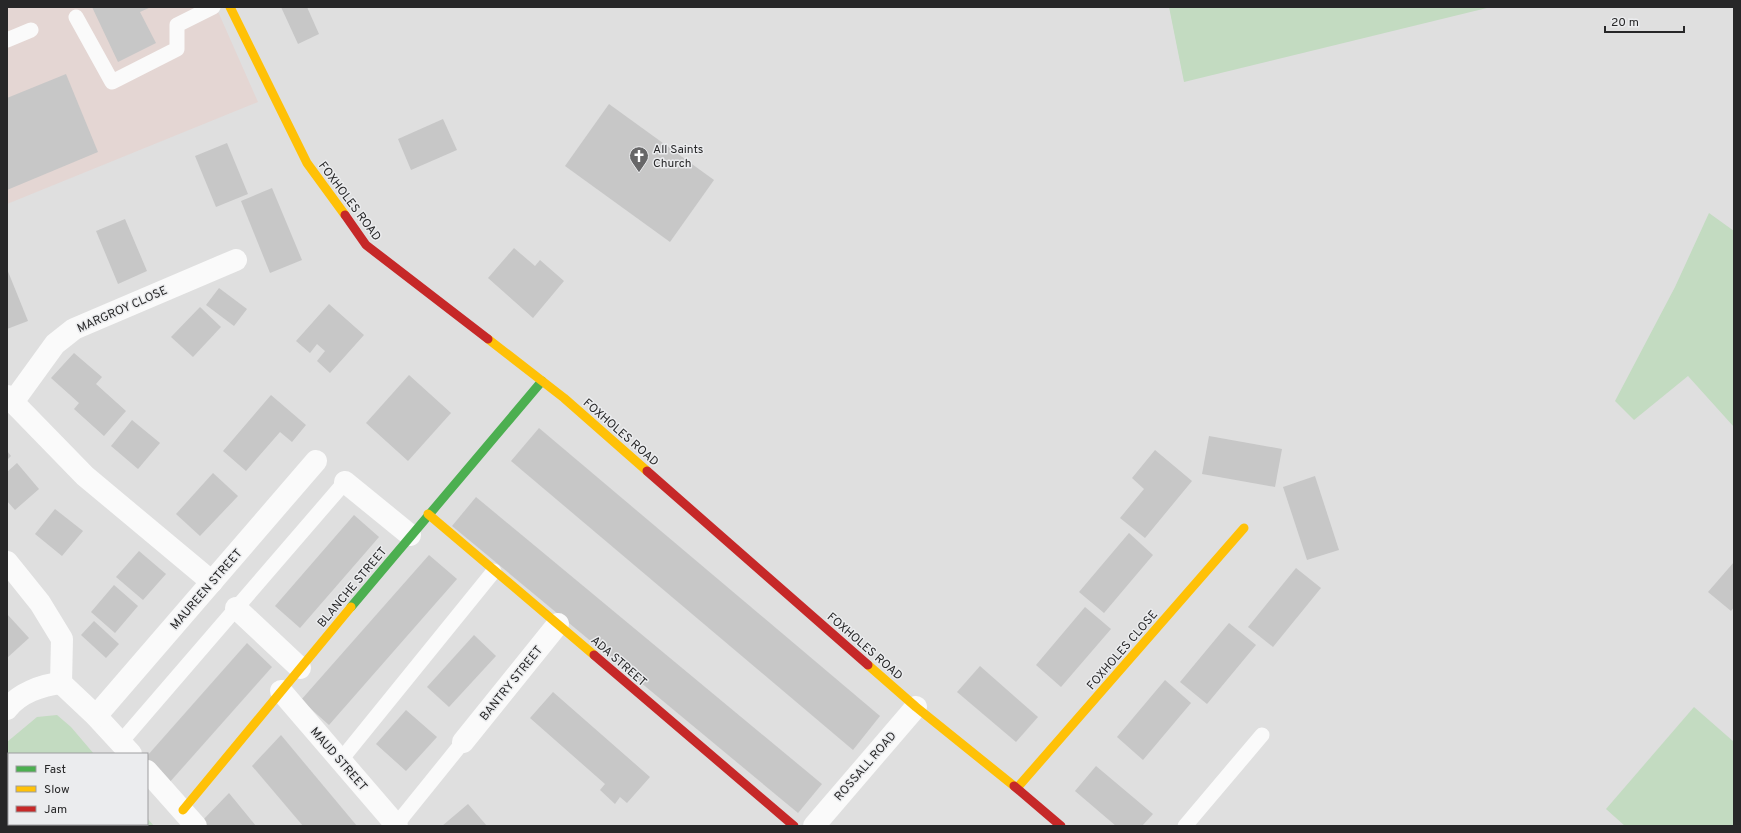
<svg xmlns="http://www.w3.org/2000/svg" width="1741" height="833" font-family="Overpass,sans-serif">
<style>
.industrial{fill:#e4d6d3}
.green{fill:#c3dbc1}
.building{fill:#c7c7c7}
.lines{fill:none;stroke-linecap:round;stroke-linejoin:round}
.lane{stroke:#fafafa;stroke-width:15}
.street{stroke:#fafafa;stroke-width:22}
.fast{stroke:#4caf50;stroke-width:9}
.slow{stroke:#ffc107;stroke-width:9}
.jam{stroke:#c62828;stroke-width:9}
.labels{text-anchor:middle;stroke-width:3;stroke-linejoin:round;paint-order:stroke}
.poi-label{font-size:12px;fill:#272728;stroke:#ebecee;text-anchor:start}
.street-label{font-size:12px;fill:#272728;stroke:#ebecee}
</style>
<rect width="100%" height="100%" fill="#dfdfdf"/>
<path class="industrial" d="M7,7H216L258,102L7,204Z"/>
<g class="green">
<path d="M1169,7H1491L1184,82Z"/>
<path d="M1709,213L1734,231V427L1688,376L1634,420L1615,401L1675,287Z"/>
<path d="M1694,707L1734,742V826H1625L1606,809Z"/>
<path d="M57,715L71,727L94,754H9V824H147V818L154,826H7V742L37,717Z"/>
</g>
<g class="building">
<path d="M92,7H151L140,12L156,43L118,62Z"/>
<path d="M281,7H307L319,34L298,44Z"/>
<path d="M66,74L98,152L7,190V98Z"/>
<path d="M609,104L714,180L670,242L565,166Z"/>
<path d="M443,119L457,150L411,170L398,139Z"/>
<path d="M227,143L248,194L216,207L195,156Z"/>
<path d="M272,188L302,260L270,273L241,201Z"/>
<path d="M125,219L147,271L118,284L96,231Z"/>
<path d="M514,248L535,266L540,260L564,281L533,318L488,278Z"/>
<path d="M7,269L28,321L7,329Z"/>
<path d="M219,288L247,309L234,326L206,305Z"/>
<path d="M329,304L364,335L330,373L317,361L325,351L317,344L310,353L296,341Z"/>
<path d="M200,307L221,327L193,357L171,337Z"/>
<path d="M74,353L102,377L96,384L126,411L104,436L74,409L79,403L51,378Z"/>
<path d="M409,375L451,413L408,461L366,423Z"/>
<path d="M271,395L306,425L292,442L280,432L246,471L223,451Z"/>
<path d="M132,420L160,443L138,469L111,446Z"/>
<path d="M539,428L880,716L853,750L511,461Z"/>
<path d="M1209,436L1282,449L1275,487L1202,474Z"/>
<path d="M1155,450L1192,481L1145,538L1120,518L1144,489L1132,478Z"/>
<path d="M7,451L11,456L7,460Z"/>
<path d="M17,463L39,489L15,510L7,501V472Z"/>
<path d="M213,473L238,496L200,536L176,514Z"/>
<path d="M1315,476L1339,550L1307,560L1283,487Z"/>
<path d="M476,497L822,784L798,813L452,526Z"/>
<path d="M55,509L83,531L62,556L35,534Z"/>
<path d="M354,515L379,537L300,628L275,606Z"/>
<path d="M1129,533L1153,555L1104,613L1079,592Z"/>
<path d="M139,551L166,574L143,600L116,577Z"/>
<path d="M429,555L457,579L329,725L301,700Z"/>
<path d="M1734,562V607L1731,611L1708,592Z"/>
<path d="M1296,568L1321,588L1273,647L1248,627Z"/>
<path d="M114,585L138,606L115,633L91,612Z"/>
<path d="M1085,607L1111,629L1061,687L1036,665Z"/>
<path d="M7,614L29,638L7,658Z"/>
<path d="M94,621L119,644L106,658L81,635Z"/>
<path d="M1229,623L1256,645L1207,704L1180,682Z"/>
<path d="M474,635L496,656L449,707L427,687Z"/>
<path d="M247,643L272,667L169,783L147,763V756Z"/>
<path d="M980,666L1038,717L1016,742L957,692Z"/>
<path d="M1165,680L1191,703L1143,760L1117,737Z"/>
<path d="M553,692L650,777L627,803L620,797L615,804L600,790L605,784L530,718Z"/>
<path d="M406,710L437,737L406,771L376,744Z"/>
<path d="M281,735L357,826H303L252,766Z"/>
<path d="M1096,766L1153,814L1142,826H1116L1075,791Z"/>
<path d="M229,793L256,826H205L201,822Z"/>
<path d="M468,804L487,826H442Z"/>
</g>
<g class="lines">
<g class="lane">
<path d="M76,17L112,82L177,49V25L213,7"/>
<path d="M7,40L31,30"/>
<path d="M120,743L345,482"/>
<path d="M340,761L494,571"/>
<path d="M396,825L463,742"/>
<path d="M1185,826L1262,735"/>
</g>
<g class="street">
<path d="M7,396L85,476L212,582"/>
<path d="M13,402L55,344L74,329L236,260"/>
<path d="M345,482L410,535"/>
<path d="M7,562L40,603L62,639L61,683L96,716L131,754"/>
<path d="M236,608L300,668"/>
<path d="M281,691L397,826"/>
<path d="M7,709C19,693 42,685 61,683"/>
<path d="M96,716L316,461"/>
<path d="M463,742L558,624"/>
<path d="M147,771L196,826"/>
<path d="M814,826L916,707"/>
</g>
<path class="fast" d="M351,607L542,381"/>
<g class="slow">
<path d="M230,7L307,163L345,215"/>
<path d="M488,339L564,398L647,471"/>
<path d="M428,514L594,655"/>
<path d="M868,665L916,707L1014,786"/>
<path d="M1017,788L1244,528"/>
<path d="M183,810L351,607"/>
</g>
<g class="jam">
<path d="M345,215L366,245L488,339"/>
<path d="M647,471L868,665"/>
<path d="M594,655L794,826"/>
<path d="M1014,786L1061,826"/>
</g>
</g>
<defs>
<g id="church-pin" transform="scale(1)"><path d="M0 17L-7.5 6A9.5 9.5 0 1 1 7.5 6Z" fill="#676768" stroke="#ebecee"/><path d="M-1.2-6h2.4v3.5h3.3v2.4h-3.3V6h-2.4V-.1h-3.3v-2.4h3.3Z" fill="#fff"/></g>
</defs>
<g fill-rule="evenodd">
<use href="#church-pin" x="639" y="156"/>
</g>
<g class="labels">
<g class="poi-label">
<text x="653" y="153">All Saints<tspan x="653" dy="14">Church</tspan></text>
</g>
<g class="street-label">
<text transform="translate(350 201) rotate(53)" y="4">FOXHOLES ROAD</text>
<text transform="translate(122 309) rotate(-24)" y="4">MARGROY CLOSE</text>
<text transform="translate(621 432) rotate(41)" y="4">FOXHOLES ROAD</text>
<text transform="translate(352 587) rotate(-50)" y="4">BLANCHE STREET</text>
<text transform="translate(206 589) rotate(-49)" y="4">MAUREEN STREET</text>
<text transform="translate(865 646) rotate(41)" y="4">FOXHOLES ROAD</text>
<text transform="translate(1122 650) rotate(-49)" y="4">FOXHOLES CLOSE</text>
<text transform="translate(619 661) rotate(41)" y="4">ADA STREET</text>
<text transform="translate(511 683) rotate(-51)" y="4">BANTRY STREET</text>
<text transform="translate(339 759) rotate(49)" y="4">MAUD STREET</text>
<text transform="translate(865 766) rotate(-49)" y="4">ROSSALL ROAD</text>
</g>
</g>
<rect width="1741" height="833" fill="none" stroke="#272728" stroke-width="16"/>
<rect x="8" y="753" width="140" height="72" fill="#ebecee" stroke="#9d9d9f"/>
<rect x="16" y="766" width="20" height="6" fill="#4caf50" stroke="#9d9d9f"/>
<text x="44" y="773" font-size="12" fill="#272728">Fast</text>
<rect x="16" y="786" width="20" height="6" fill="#ffc107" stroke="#9d9d9f"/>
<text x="44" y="793" font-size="12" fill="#272728">Slow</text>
<rect x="16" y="806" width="20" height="6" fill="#c62828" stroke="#9d9d9f"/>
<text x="44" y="813" font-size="12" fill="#272728">Jam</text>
<path d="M1605 26v6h79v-6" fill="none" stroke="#272728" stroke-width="2"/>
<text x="1611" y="26" font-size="12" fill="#272728" stroke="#ebecee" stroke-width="3" paint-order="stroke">20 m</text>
</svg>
